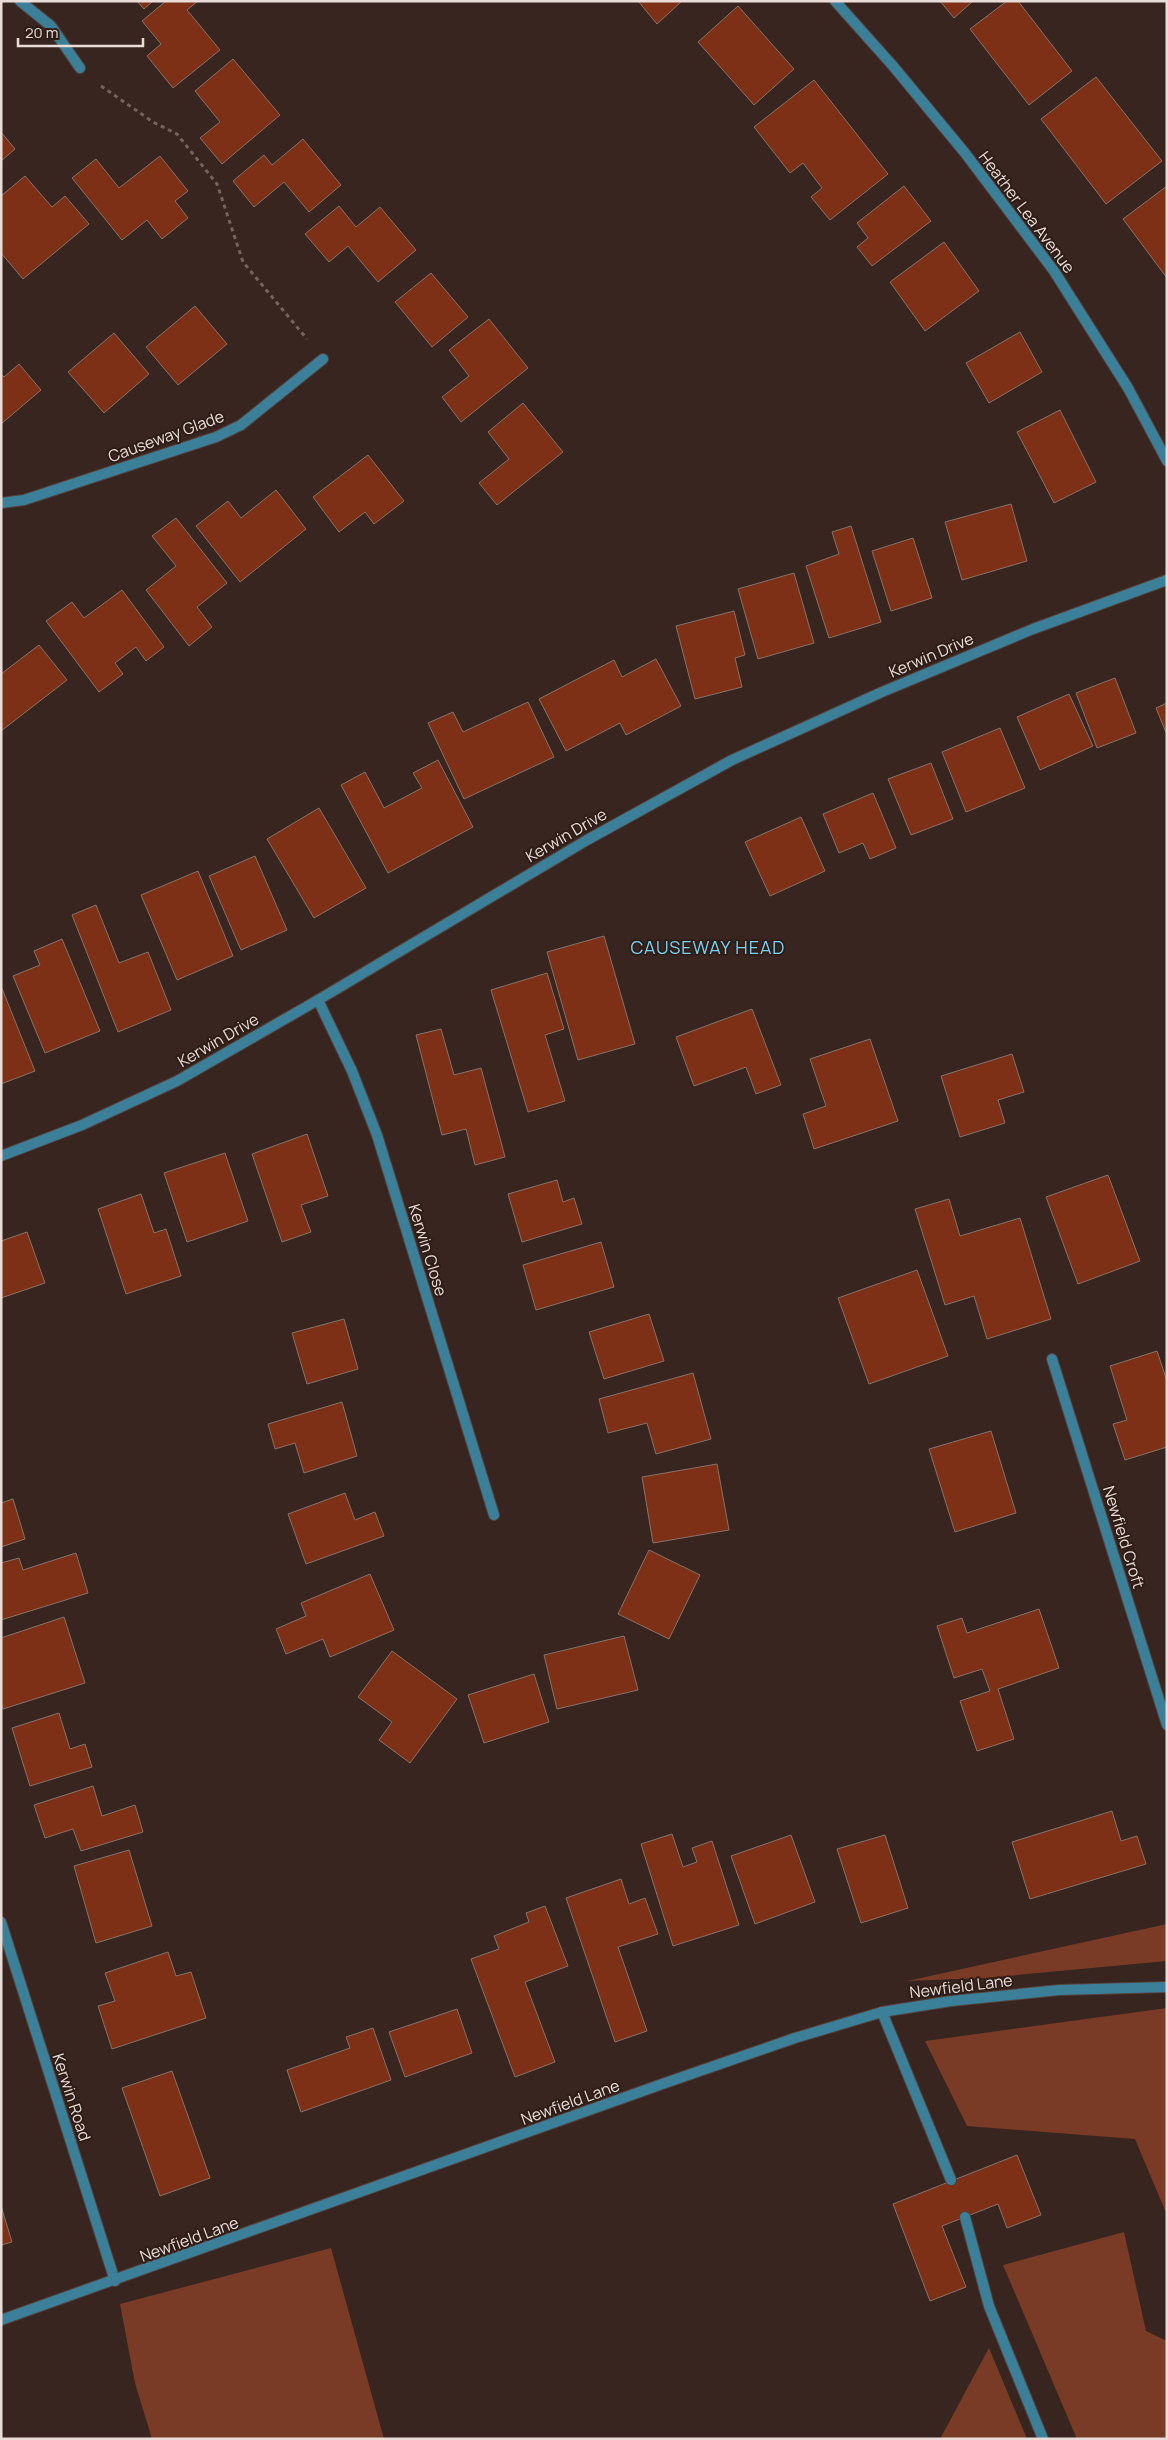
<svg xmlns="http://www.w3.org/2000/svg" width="1168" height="2440" font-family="Manrope,sans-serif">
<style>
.green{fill:#7a3b26}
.building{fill:#7d3015;stroke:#88726a}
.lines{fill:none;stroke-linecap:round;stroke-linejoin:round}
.service-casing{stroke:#54423d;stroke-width:12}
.minor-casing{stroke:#54423d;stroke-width:12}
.path{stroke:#74635e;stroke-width:3;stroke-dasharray:4 4;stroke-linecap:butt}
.service{stroke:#3c7f99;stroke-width:10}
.minor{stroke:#3c7f99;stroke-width:10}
.labels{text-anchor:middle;stroke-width:4;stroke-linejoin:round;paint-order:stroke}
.street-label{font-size:16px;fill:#eaddd9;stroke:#2e1c16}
.neighbourhood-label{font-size:18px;letter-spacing:1px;fill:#78d2f6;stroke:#2e1c16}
</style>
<rect width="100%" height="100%" fill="#38251f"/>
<g class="green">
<path d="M1167,1924V1961L985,1978L907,1981Z"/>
<path d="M1167,2008V2215L1135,2139L967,2126L925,2041Z"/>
<path d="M1124,2232L1146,2331L1167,2341V2439H1077L1003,2265Z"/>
<path d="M331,2248L384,2439H152L135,2383L120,2304Z"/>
<path d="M989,2348L1027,2439H940Z"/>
</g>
<g class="building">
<path d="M137,1H153L144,9Z"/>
<path d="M166,1H198L187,10L220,50L173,88L147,56L161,44L142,21Z"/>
<path d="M638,1H682L657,24Z"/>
<path d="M940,1H973L954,18Z"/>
<path d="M1007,1H1018L1072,71L1029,105L970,29Z"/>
<path d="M738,6L794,69L754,105L698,42Z"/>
<path d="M233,59L280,115L222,164L200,138L220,122L195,91Z"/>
<path d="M1096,77L1162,161L1106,204L1041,119Z"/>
<path d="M814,80L888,174L830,220L811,197L822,188L803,163L790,173L754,127Z"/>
<path d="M1,132L15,149L1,161Z"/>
<path d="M303,139L341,185L309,212L284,182L254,207L233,181L264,155L272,165Z"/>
<path d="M160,156L188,191L175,201L188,218L162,239L147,220L122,240L72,178L96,159L119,188Z"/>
<path d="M25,176L52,207L65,196L89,224L23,279L1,253V196Z"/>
<path d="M904,186L931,221L872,266L857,247L868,238L857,223Z"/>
<path d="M1167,186V278L1123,219Z"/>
<path d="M339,206L356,227L380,207L416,250L378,282L348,246L329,262L305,234Z"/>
<path d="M944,242L979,291L925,331L890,282Z"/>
<path d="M431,273L468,317L432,347L395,302Z"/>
<path d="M195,306L227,344L178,385L146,347Z"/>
<path d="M489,319L528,368L461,422L442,397L469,376L449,350Z"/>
<path d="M1020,332L1042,372L989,403L966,363Z"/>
<path d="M114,333L149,374L104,413L68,372Z"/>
<path d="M19,364L41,390L1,424V374L4,377Z"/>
<path d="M523,403L563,452L497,505L479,483L509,459L488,432Z"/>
<path d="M1060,410L1096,482L1054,503L1017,432Z"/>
<path d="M368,455L404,501L374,524L365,512L339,532L313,497Z"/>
<path d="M276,490L306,529L240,582L196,526L228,501L241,518Z"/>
<path d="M1011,504L1027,561L962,580L945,522Z"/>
<path d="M176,518L227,583L197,607L212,627L189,646L146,590L176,566L152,536Z"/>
<path d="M851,526L881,622L829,638L806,566L839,554L832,532Z"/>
<path d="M913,538L932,598L891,611L872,551Z"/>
<path d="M794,573L814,643L758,659L738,589Z"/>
<path d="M122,590L164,647L146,661L136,647L115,663L123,674L99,692L46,621L72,602L84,618Z"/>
<path d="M734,611L745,655L735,658L742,687L695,699L676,626Z"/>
<path d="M39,645L67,680L1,731V674Z"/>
<path d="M656,659L681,706L626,735L620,723L566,751L539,699L614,660L622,677Z"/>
<path d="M1115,678L1136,733L1097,748L1076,693Z"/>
<path d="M1069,694L1093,746L1040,770L1017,717Z"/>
<path d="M528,702L554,757L464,799L428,723L453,712L463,732Z"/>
<path d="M1167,703V735L1156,708Z"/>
<path d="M1000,728L1025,788L966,812L942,752Z"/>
<path d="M438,760L473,827L388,873L341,785L365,772L384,808L422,788L413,773Z"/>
<path d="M931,763L953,819L911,835L888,779Z"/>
<path d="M873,793L896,848L870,859L863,843L839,853L823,814Z"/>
<path d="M319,808L366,888L314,918L267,839Z"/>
<path d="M801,817L825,871L770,896L745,842Z"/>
<path d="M255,856L287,930L241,950L209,876Z"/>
<path d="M198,871L233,956L177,980L141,895Z"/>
<path d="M96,905L119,963L148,952L171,1010L118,1032L72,915Z"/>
<path d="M604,936L635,1044L578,1060L547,952Z"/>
<path d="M62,939L100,1031L45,1053L13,976L40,965L34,951Z"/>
<path d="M547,973L564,1029L545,1035L565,1101L528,1112L491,990Z"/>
<path d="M1,986L35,1071L1,1084Z"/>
<path d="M752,1009L781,1085L756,1094L746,1067L694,1086L676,1037Z"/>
<path d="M441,1029L454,1075L481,1068L505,1157L475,1165L466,1129L442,1135L416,1035Z"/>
<path d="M870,1039L898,1121L814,1149L803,1114L826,1106L810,1059Z"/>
<path d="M1012,1054L1024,1092L998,1100L1005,1123L960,1137L941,1076Z"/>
<path d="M307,1134L328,1196L301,1205L311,1232L282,1242L252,1154Z"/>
<path d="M225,1153L248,1221L187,1242L164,1173Z"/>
<path d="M1108,1175L1140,1261L1078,1284L1046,1197Z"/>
<path d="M557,1180L563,1202L574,1198L582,1224L522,1242L508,1194Z"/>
<path d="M141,1194L154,1233L166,1229L181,1276L126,1294L98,1209Z"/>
<path d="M949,1199L960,1236L1020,1218L1051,1319L987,1339L974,1296L945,1305L915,1209Z"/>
<path d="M27,1232L45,1283L1,1298V1241Z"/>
<path d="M601,1242L614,1287L536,1310L523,1265Z"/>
<path d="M917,1270L948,1356L869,1384L838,1298Z"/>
<path d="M649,1314L664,1361L604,1379L589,1332Z"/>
<path d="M344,1319L358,1369L307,1384L292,1333Z"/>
<path d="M1157,1351L1167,1381V1447L1125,1460L1113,1424L1127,1420L1110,1366Z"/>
<path d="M693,1373L711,1439L656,1454L647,1423L608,1433L599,1399Z"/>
<path d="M342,1402L357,1456L304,1473L295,1443L275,1449L268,1424Z"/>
<path d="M991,1431L1016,1513L955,1532L929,1449Z"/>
<path d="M717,1464L729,1530L653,1543L642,1477Z"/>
<path d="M345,1493L355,1520L375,1512L384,1536L306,1564L288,1514Z"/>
<path d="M13,1499L25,1539L1,1547V1503Z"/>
<path d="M649,1550L700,1575L669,1639L618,1614Z"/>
<path d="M76,1553L88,1593L1,1620V1563L19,1558L23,1570Z"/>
<path d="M370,1574L394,1630L330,1657L323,1639L286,1654L276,1629L306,1616L301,1603Z"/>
<path d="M1039,1609L1059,1668L998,1689L1014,1739L977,1751L960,1701L990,1691L982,1669L954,1678L937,1626L962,1618L967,1633Z"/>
<path d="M64,1617L85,1683L3,1709L1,1702V1638Z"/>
<path d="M624,1636L638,1690L557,1709L544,1655Z"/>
<path d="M392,1651L457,1699L410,1763L379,1740L392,1722L358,1697Z"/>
<path d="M534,1674L549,1722L484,1743L468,1695Z"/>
<path d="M59,1713L70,1749L85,1744L92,1767L30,1786L12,1728Z"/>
<path d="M93,1786L102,1816L135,1805L143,1832L81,1851L73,1829L45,1838L34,1805Z"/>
<path d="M1112,1811L1121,1841L1137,1836L1146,1864L1030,1899L1012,1842Z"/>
<path d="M672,1834L683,1867L697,1862L692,1848L712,1841L739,1925L673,1946L641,1844Z"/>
<path d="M791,1835L815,1902L755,1924L731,1856Z"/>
<path d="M885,1835L908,1908L861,1923L837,1849Z"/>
<path d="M129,1850L152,1926L96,1943L74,1866Z"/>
<path d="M621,1879L629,1904L645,1898L658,1934L618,1947L647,2031L615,2042L566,1898Z"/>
<path d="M545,1906L568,1966L525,1982L555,2062L515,2077L471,1959L499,1949L494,1936L529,1922L526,1913Z"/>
<path d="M168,1952L176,1976L191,1972L206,2018L112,2049L98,2006L115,2001L105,1973Z"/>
<path d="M457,2009L472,2053L405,2077L389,2032Z"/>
<path d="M373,2028L391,2080L301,2112L287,2070L350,2048L346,2037Z"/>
<path d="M172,2071L210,2178L160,2196L122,2088Z"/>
<path d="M1017,2155L1041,2215L1007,2228L998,2204L942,2226L966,2287L930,2301L893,2204Z"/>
<path d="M1,2206L12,2242L1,2245Z"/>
</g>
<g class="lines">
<g class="service-casing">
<g id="service">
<path d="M882,2012L951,2180"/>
<path d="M965,2217L989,2306L1043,2439"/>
</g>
</g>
<g class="minor-casing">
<g id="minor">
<path d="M20,1L51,26L80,68"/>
<path d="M835,1L893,66L965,153L1054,271L1128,388L1167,461"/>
<path d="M1,503L24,500L216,437L241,425L323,359"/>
<path d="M318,1000L352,1071L377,1135L494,1515"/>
<path d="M1,1156L82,1125L177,1081L318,1000L587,840L732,760L882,692L1033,629L1167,580"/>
<path d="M1052,1359L1167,1725"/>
<path d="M1,1922L115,2281"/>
<path d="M1,2320L665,2083L795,2038L882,2012L951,2001L1059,1990L1167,1987"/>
</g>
</g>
<path class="path" d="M101,86L153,122L177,134L217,184L243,262L307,339"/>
<use href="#service" class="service"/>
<use href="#minor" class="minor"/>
</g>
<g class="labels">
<g class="street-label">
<text transform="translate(1027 212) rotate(53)" y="6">Heather Lea Avenue</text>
<text transform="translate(166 436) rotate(-20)" y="6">Causeway Glade</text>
<text transform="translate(931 655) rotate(-23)" y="6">Kerwin Drive</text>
<text transform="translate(566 835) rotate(-30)" y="6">Kerwin Drive</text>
<text transform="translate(218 1040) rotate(-30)" y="6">Kerwin Drive</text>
<text transform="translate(428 1250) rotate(73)" y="6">Kerwin Close</text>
<text transform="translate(1124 1537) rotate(73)" y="6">Newfield Croft</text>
<text transform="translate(961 1986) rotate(-7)" y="6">Newfield Lane</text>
<text transform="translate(72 2097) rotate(72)" y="6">Kerwin Road</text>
<text transform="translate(570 2102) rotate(-20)" y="6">Newfield Lane</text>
<text transform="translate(189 2239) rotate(-20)" y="6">Newfield Lane</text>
</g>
<g class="neighbourhood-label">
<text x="708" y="954">CAUSEWAY HEAD</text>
</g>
</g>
<rect width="1168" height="2440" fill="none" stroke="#eaddd9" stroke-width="5"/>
<path d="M18 38v8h125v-8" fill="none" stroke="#eaddd9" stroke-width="2.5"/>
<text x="25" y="38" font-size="15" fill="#eaddd9" stroke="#2e1c16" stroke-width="4" paint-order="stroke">20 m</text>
</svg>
